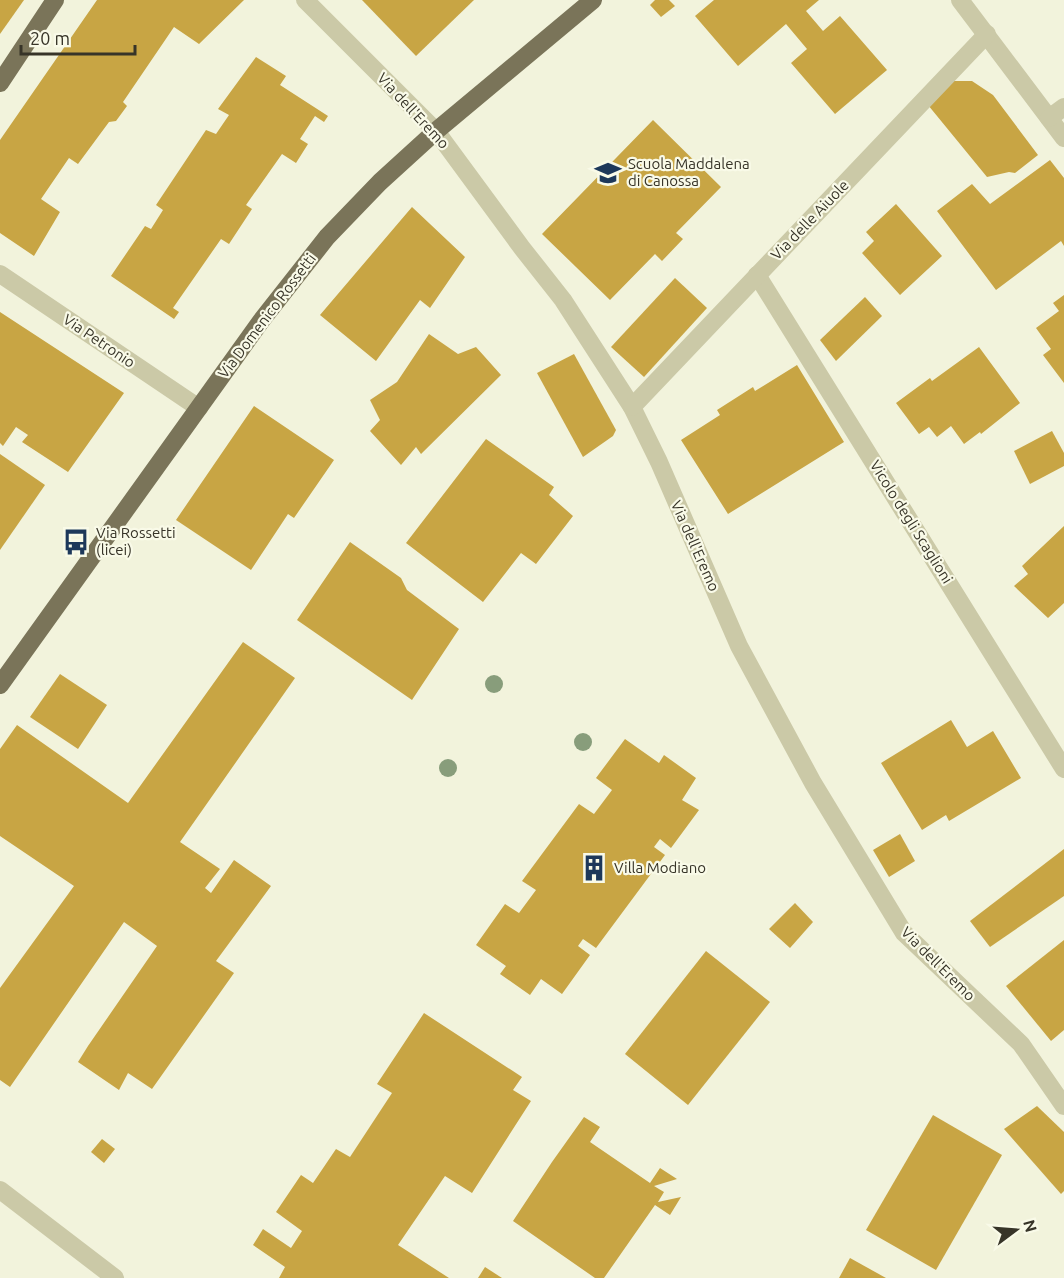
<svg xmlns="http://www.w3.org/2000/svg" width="1064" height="1278" font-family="Ubuntu,sans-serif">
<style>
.building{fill:#c8a544}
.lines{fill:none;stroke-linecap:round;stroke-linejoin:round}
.minor{stroke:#cbc9a7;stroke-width:18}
.major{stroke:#7a7459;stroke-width:18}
.tree{fill:#889d7b}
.labels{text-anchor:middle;stroke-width:4.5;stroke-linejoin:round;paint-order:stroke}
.street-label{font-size:15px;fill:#373428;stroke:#f9fae8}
.poi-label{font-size:15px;fill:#373428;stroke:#f9fae8;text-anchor:start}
</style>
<rect width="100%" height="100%" fill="#f2f3dc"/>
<g class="building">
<path d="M0,0H24L0,34Z"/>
<path d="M97,0H244L199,44L174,27L123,102L127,106L116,121L109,122L78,164L69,158L41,199L60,212L34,256L0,233V140Z"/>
<path d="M362,0H474L416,56Z"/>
<path d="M655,0H669L675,6L661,17L650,5Z"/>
<path d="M714,0H819L806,11L823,31L840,16L887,70L835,114L791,63L807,49L786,24L738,66L695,16Z"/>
<path d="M256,57L286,76L280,85L328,116L324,122L315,116L300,139L308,144L296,163L282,154L246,205L252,209L229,244L221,239L173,308L179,312L174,319L111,276L145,226L151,229L163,210L156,205L206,130L216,134L229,115L218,109Z"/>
<path d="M949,81H972L993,95L1038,155L1015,173L1009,172L987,177L928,105Z"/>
<path d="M653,120L721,187L676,233L683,239L662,261L655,254L610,300L542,234Z"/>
<path d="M1050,160L1064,178V246L1061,241L996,290L937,211L972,184L990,204Z"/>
<path d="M896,204L942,256L900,295L862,253L874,241L866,232Z"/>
<path d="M412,207L465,257L430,308L420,300L376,361L320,315Z"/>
<path d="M675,278L707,308L644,377L611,347Z"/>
<path d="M1064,295V383L1043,355L1051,349L1036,328L1059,311L1053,303Z"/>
<path d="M865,297L882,316L836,361L820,340Z"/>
<path d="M0,312L124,393L68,472L22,442L28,435L16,427L3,446L0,443Z"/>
<path d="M429,334L458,354L476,347L501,375L421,454L416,447L401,465L370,431L380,420L370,400L397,382Z"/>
<path d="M979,347L1020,403L981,434L980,432L964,444L951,426L937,437L929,427L919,434L896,403L930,378L932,381Z"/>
<path d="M574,354L616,430L613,436L583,457L537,373Z"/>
<path d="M797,365L844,442L728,514L681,440L720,415L717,410L753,387L755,391Z"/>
<path d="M254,406L334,460L294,518L288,514L251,570L176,520Z"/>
<path d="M1052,431L1064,453V466L1030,484L1014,451Z"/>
<path d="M486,439L554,487L549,495L573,516L536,564L521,553L483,602L406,543Z"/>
<path d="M0,454L45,485L0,550Z"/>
<path d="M1064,526V603L1048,618L1014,586L1028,574L1022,566Z"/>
<path d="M350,542L401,578L407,590L459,629L412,700L297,620Z"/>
<path d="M243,642L295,678L180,842L220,869L205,888L211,893L234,860L271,886L216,961L234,973L152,1089L128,1073L119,1090L78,1062L88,1046L157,946L124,922L10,1087L0,1080V988L74,886L0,836V749L17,725L128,803Z"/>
<path d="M60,674L107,705L78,749L30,717Z"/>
<path d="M951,720L967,747L993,731L1021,778L949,821L946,815L922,830L881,763Z"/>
<path d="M625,739L659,763L664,755L696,778L682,800L699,810L671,848L660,839L654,847L665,855L596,948L583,939L578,946L590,955L562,994L541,979L530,995L500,974L506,966L476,945L505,904L519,913L536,890L522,881L579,804L594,814L612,790L596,778Z"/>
<path d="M900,834L915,861L889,877L873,850Z"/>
<path d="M1064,849V896L990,947L970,921Z"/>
<path d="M795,903L813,922L790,948L769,929Z"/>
<path d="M1064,940V1030L1051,1041L1006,986Z"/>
<path d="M706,951L770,1002L688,1105L625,1054Z"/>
<path d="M424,1013L522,1077L513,1090L531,1101L472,1193L445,1176L398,1245L449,1278H279L285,1267L253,1245L263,1229L291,1248L302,1231L276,1212L301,1175L313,1183L336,1149L350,1157L392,1093L377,1084Z"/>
<path d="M1037,1106L1064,1132V1191L1061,1194L1004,1129Z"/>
<path d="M933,1115L1002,1155L936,1270L866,1230Z"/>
<path d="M584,1117L600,1127L590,1142L650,1183L660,1168L677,1179L654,1186L664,1192L658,1202L681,1197L670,1215L655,1205L604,1278H595L513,1221L552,1162Z"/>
<path d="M102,1139L115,1149L104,1163L91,1152Z"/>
<path d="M850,1258L886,1278H839Z"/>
<path d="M485,1267L502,1278H478Z"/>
</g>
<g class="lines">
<g class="minor">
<path d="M305,0L436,131L522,248L563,300L632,407L659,462L739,646L813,783L904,933L1021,1044L1064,1106"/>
<path d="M960,0L1064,138"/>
<path d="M1049,118L1064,107"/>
<path d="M0,274L199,408"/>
<path d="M757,275L1064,769"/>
<path d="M632,407L987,34"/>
<path d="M0,1190L115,1278"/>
</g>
<g class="major">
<path d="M0,83L55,0"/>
<path d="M0,685L261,321L327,237L380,182L436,131L593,0"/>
</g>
</g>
<g class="tree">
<circle cx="494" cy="684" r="9"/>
<circle cx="583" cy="742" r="9"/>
<circle cx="448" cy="768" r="9"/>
</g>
<defs>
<g id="school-bare" transform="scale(2.07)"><path d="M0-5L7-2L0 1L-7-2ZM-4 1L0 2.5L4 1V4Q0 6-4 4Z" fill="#1d385a" stroke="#f9fae8" stroke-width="2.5" paint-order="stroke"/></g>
<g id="bus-bare" transform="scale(2.07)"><path d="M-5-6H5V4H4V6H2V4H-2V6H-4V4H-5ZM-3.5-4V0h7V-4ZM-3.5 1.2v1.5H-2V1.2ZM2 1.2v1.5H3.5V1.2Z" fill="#1d385a" stroke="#f9fae8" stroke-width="2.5" paint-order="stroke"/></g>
<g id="building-bare" transform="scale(2.07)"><path d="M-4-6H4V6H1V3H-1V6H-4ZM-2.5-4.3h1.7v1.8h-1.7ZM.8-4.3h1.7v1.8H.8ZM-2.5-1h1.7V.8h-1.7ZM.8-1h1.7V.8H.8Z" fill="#1d385a" stroke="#f9fae8" stroke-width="2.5" paint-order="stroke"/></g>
</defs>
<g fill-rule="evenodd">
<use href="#school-bare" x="608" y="173"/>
<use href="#bus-bare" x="76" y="542"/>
<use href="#building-bare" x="594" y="868"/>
</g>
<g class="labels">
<g class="street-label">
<text transform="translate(413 111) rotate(47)" y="5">Via dell'Eremo</text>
<text transform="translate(810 220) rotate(-46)" y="5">Via delle Aiuole</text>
<text transform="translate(267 316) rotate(-53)" y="5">Via Domenico Rossetti</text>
<text transform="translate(99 341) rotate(34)" y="5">Via Petronio</text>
<text transform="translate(911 522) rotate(58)" y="5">Vicolo degli Scaglioni</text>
<text transform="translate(695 546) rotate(66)" y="5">Via dell'Eremo</text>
<text transform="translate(938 964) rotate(45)" y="5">Via dell'Eremo</text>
</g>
<g class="poi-label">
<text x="628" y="169">Scuola Maddalena<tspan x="628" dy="17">di Canossa</tspan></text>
<text x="96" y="538">Via Rossetti<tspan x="96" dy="17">(licei)</tspan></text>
<text x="614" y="873">Villa Modiano</text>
</g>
</g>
<g transform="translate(1016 1230) rotate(74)" stroke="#f9fae8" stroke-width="4.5" paint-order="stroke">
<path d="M0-4.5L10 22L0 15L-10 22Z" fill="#373428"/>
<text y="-9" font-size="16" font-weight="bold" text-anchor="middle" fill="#373428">N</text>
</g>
<path d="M21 45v9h114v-9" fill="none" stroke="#373428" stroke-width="3"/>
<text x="30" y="45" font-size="18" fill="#373428" stroke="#f9fae8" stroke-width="4.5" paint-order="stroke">20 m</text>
</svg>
